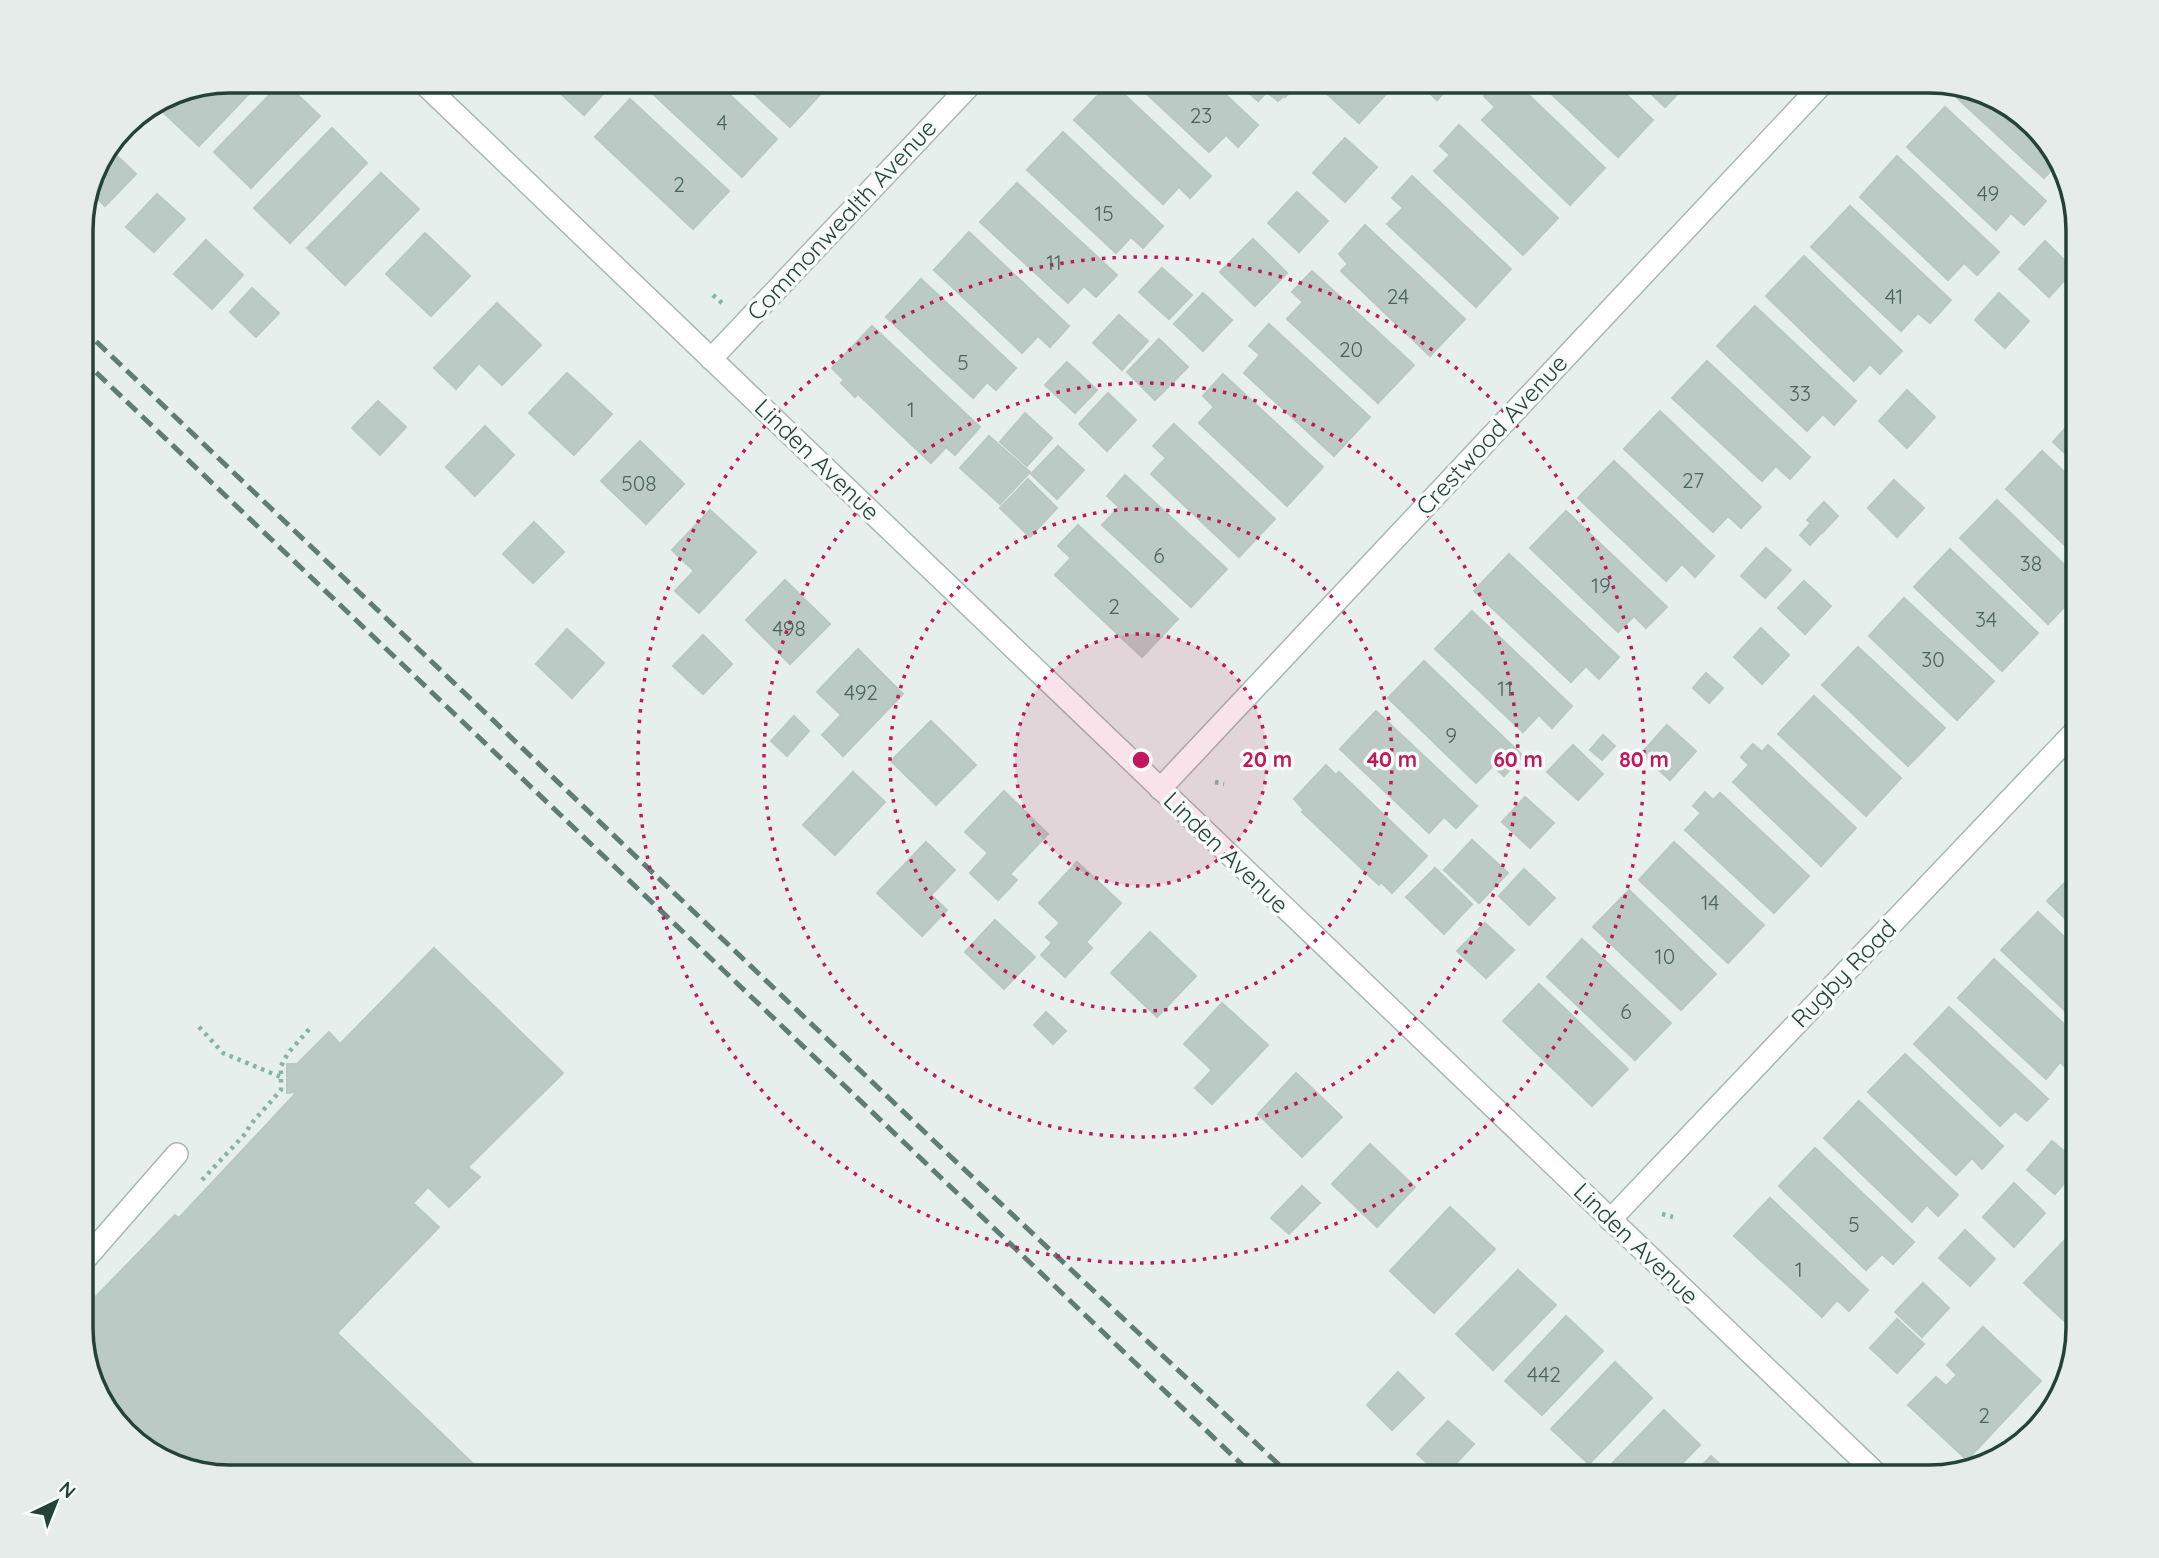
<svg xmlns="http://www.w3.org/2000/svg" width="2159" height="1558" font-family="Quicksand,sans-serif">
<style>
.building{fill:#bbcac4;stroke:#b8c9c2;stroke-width:2}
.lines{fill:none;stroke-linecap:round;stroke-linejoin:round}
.minor-casing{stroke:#a8b8b2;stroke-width:24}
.path{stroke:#86b3a5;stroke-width:4.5;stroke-dasharray:3.5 5;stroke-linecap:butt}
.minor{stroke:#fff;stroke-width:21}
.rail{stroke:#5f7d75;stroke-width:5;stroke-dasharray:14 7;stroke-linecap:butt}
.ring{fill:none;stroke:#c2185b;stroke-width:3.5;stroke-dasharray:3.5 7}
.labels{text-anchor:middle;stroke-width:7;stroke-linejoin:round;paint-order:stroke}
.number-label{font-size:21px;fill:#4a645c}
.street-label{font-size:24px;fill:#24423a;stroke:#f7fbf9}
.rim{fill:none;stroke:#24423a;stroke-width:3.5}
.centre{fill:#c2185b;stroke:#f7fbf9;stroke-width:3.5}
.ring-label{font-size:21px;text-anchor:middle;font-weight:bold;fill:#c2185b;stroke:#f7fbf9;stroke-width:7;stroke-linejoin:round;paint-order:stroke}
</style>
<rect width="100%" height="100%" fill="#e6efeb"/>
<g class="building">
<path d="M230,80L261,81L199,146L162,111L182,90Z"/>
<path d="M283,81L320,116L251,188L214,152Z"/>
<path d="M547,81H615L584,115Z"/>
<path d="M666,81H715L777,139L742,177L653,94Z"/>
<path d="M740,81H815L825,89L790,127Z"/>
<path d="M1133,81H1211L1258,125L1238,147L1226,135L1209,152Z"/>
<path d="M1236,81H1301L1285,97L1284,96L1278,101L1267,92L1258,101Z"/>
<path d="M1338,81H1376L1388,92L1359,123L1326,93Z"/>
<path d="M1417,81H1455L1437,100Z"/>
<path d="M1499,81H1514L1605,168L1570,205L1482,120L1495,107L1484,96Z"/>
<path d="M1538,81H1612L1653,120L1618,157Z"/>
<path d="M1638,81H1690L1665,107Z"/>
<path d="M1111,82L1211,176L1190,198L1179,187L1163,204L1074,120Z"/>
<path d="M1960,91L2020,111L2063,164L2064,169L2058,163L2044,178L1955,96Z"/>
<path d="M630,99L729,191L693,229L595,137Z"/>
<path d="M1945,107L2046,201L2024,225L2011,213L1996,230L1907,147Z"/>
<path d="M1459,125L1558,218L1523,255L1434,171L1450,155L1440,146Z"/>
<path d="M332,128L367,163L290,243L254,208Z"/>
<path d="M1063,132L1163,226L1143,248L1131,237L1116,253L1027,170Z"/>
<path d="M1345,138L1377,167L1345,202L1313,173Z"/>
<path d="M112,151L136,174L105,206L89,190L94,170Z"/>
<path d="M1897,156L1999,252L1977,275L1964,263L1948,280L1860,197Z"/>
<path d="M381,173L419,209L345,285L307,248Z"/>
<path d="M1412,176L1511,269L1476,307L1387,224L1403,208L1392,198Z"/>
<path d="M1017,183L1117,275L1096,297L1084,286L1068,303L980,222Z"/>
<path d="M1297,192L1328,221L1299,252L1268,223Z"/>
<path d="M157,194L185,219L154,252L126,227Z"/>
<path d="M1850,206L1951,300L1930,323L1918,313L1901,331L1811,247Z"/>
<path d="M1365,225L1465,319L1430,356L1341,271L1348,264L1339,254Z"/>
<path d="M969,232L1069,326L1050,347L1038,336L1022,353L934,270Z"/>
<path d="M425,233L470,276L431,316L386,274Z"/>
<path d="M1253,239L1287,273L1255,306L1220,272Z"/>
<path d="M206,240L243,275L212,309L174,274Z"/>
<path d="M2045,241L2074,270L2049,297L2019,269Z"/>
<path d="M1804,256L1902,351L1880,374L1870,364L1854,381L1766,296Z"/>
<path d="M1162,268L1192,295L1169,319L1139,292Z"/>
<path d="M1312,271L1414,365L1378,403L1287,319L1303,302L1292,292Z"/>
<path d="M921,279L1016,368L996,390L987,382L973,398L886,317Z"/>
<path d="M252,288L279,313L256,337L230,312Z"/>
<path d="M1203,293L1232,320L1203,351L1174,324Z"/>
<path d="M1999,293L2029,321L2005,348L1975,320Z"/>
<path d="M497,303L541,345L502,385L479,363L456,389L434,368Z"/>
<path d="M1755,306L1856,401L1834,425L1823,414L1807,431L1717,346Z"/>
<path d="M1119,315L1148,341L1122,370L1093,343Z"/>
<path d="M1269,324L1370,417L1334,456L1244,373L1260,355L1249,346Z"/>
<path d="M872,326L980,427L955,455L946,447L931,463L858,394L855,397L841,383L844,380L832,368Z"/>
<path d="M1159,339L1188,367L1155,400L1127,372Z"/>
<path d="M1707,361L1810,457L1790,479L1776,466L1762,481L1672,398Z"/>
<path d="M1067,362L1097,390L1075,413L1045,385Z"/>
<path d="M567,373L612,414L574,455L529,413Z"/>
<path d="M1223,374L1323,467L1287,506L1199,423L1214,407L1203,396Z"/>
<path d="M1907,390L1935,417L1907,448L1879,421Z"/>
<path d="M1108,393L1136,420L1107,451L1079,424Z"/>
<path d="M378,401L406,427L380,455L352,428Z"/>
<path d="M1660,411L1761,507L1741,528L1728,516L1713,532L1624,449Z"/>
<path d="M1025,413L1052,438L1027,466L1000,442Z"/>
<path d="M2078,414V466L2053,442Z"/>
<path d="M1174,424L1275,519L1239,557L1151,474L1166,458L1153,446Z"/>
<path d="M485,426L514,455L475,496L446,467Z"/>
<path d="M989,436L1030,472L1000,504L960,468Z"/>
<path d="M640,441L684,484L646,524L601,481Z"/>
<path d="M1058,446L1084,470L1057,499L1031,474Z"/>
<path d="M2042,451L2078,485V558L2006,489Z"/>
<path d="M1614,461L1714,556L1695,577L1682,564L1666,581L1578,498Z"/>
<path d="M1125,475L1227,569L1191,607L1102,525L1119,507L1107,496Z"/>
<path d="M1028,479L1057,508L1030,537L1000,508Z"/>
<path d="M1894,480L1924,508L1897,537L1868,508Z"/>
<path d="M1997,500L2078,578V592L2048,624L1960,538Z"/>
<path d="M1824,502L1838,516L1822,533L1807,520Z"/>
<path d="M710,510L756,552L699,613L675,591L694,571L672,550Z"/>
<path d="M1566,511L1667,607L1646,628L1634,616L1618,632L1530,548Z"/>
<path d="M534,522L564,552L533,583L503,554Z"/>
<path d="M1810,524L1821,533L1810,545L1800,535Z"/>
<path d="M1078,525L1178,619L1142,657L1055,575L1071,558L1058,546Z"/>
<path d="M1766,548L1791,570L1765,598L1741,576Z"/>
<path d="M1950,549L2038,633L2002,671L1914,587Z"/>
<path d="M1509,554L1619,657L1599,679L1586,666L1571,682L1474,591Z"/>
<path d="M785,580L830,624L790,664L746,620Z"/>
<path d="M1804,581L1831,606L1805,634L1778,608Z"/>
<path d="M1904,598L1994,681L1957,720L1869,636Z"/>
<path d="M1472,611L1572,706L1552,728L1539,715L1523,732L1435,649Z"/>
<path d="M1761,628L1789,655L1762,684L1734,657Z"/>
<path d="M567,629L604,663L572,698L536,664Z"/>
<path d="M703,635L732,664L703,694L673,666Z"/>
<path d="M1858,647L1945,728L1908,766L1822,685Z"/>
<path d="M858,649L903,694L843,756L822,735L841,715L817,692Z"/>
<path d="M1424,661L1523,756L1504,776L1493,766L1476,783L1388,698Z"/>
<path d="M1706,673L1723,688L1709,703L1693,688Z"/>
<path d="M1814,696L1901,778L1866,816L1778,734Z"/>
<path d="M1376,711L1477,806L1456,828L1444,817L1429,833L1340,749Z"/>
<path d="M794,716L809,731L787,756L771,741Z"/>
<path d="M931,721L976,765L936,805L891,761Z"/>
<path d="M1667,725L1696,751L1670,780L1641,754Z"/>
<path d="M1603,735L1615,746L1602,760L1590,750Z"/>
<path d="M1753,744L1762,752L1768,745L1856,828L1821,866L1733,782L1749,765L1741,757Z"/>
<path d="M1573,745L1603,774L1578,800L1547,772Z"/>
<path d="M1326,765L1336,775L1339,772L1427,856L1392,893L1381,882L1379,885L1302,812L1304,810L1294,799Z"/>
<path d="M853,772L885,802L835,855L803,825Z"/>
<path d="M1004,791L1048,834L1010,874L1017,880L998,900L970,873L988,853L965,832Z"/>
<path d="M1705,792L1713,800L1720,793L1809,876L1774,913L1685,830L1701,813L1693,806Z"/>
<path d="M1525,797L1554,823L1530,848L1502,822Z"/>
<path d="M1472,840L1508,873L1479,903L1444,870Z"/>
<path d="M926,842L955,870L931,895L947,910L922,936L877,893Z"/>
<path d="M1674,842L1764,925L1728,963L1639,880Z"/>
<path d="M1077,862L1121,903L1086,942L1092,948L1065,977L1041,955L1052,943L1046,937L1060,923L1039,903Z"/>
<path d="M1435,868L1472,904L1444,934L1406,897Z"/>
<path d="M1524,869L1555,898L1529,925L1499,896Z"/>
<path d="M2078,869V931L2047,901Z"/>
<path d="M1629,890L1716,974L1681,1010L1593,927Z"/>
<path d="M2038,912L2078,950V1023L2001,950Z"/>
<path d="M995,920L1035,957L1004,989L965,952Z"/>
<path d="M1485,923L1514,950L1486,978L1457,951Z"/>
<path d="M1150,932L1196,976L1157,1017L1111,973Z"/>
<path d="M1582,939L1671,1023L1635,1060L1547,977Z"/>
<path d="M434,948L563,1073L468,1167L480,1177L449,1207L428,1187L413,1203L439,1227L337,1333L487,1477H230L139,1447L96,1394L81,1337V1312L175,1215L179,1218L297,1092L287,1093V1064H297L329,1032L340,1044Z"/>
<path d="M1994,959L2078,1037V1066L2072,1073L2060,1062L2046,1079L1958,998Z"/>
<path d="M1539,984L1628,1069L1592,1106L1503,1021Z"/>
<path d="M1222,1003L1268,1045L1212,1104L1195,1088L1212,1070L1184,1044Z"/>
<path d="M1949,1007L2048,1099L2027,1121L2015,1111L2000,1126L1914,1044Z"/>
<path d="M1046,1012L1066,1031L1053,1044L1034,1025Z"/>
<path d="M1905,1054L2003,1146L1982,1169L1972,1158L1956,1175L1868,1092Z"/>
<path d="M1296,1073L1342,1117L1302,1157L1258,1114Z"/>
<path d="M1859,1101L1958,1195L1938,1216L1927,1205L1912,1222L1824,1138Z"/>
<path d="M2078,1110V1128L2070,1120Z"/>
<path d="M2052,1141L2078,1163V1167L2055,1194L2027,1170Z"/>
<path d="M1370,1144L1415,1187L1377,1227L1332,1184Z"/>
<path d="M1815,1148L1914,1242L1893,1264L1882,1254L1866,1270L1779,1186Z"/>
<path d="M2014,1183L2045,1213L2014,1247L1983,1217Z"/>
<path d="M1302,1186L1320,1203L1289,1234L1271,1218Z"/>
<path d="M1770,1198L1868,1290L1849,1311L1837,1300L1822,1317L1734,1236Z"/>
<path d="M1450,1207L1495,1249L1434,1313L1390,1271Z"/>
<path d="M2078,1226V1328L2077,1333L2024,1283Z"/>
<path d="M1965,1230L1995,1259L1970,1286L1939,1258Z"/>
<path d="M1518,1270L1556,1305L1493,1370L1456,1334Z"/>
<path d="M1923,1283L1949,1308L1922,1337L1895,1312Z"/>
<path d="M1566,1316L1603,1351L1542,1415L1505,1381Z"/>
<path d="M1897,1319L1924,1344L1897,1373L1870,1348Z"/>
<path d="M1983,1327L2041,1381L1967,1460L1908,1405L1936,1377L1946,1386L1957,1375L1947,1365Z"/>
<path d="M1615,1362L1652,1398L1589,1464L1551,1429Z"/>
<path d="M1398,1372L1424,1398L1392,1430L1367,1405Z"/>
<path d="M1664,1410L1700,1445L1669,1477H1606L1602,1474Z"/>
<path d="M1448,1421L1474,1444L1443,1477L1417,1454Z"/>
<path d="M1711,1456L1734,1477H1691Z"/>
</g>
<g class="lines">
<g class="minor-casing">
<g id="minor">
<path d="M421,81L1880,1477"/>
<path d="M711,359L974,81"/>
<path d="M1160,789L1825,81"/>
<path d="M1610,1220L2078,728"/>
<path d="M81,1264L177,1154"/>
</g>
</g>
<g class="path">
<path d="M713,295L723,304"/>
<path d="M1215,782L1224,784"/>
<path d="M199,1027L223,1053L281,1077"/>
<path d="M202,1180L246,1133L250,1125L281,1090V1066L288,1053L312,1026"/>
<path d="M1662,1214L1673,1217"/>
<path d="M81,1306L92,1295"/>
</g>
<use href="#minor" class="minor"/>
<g class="rail">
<path d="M81,327L933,1140L1292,1477"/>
<path d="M81,358L1255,1477"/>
</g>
</g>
<circle cx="1141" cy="760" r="126" fill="#c2185b" fill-opacity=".12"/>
<g class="ring">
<circle cx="1141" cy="760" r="126"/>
<circle cx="1141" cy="760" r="251"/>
<circle cx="1141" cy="760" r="377"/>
<circle cx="1141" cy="760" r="503"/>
</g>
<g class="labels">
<g class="number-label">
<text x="1201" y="123">23</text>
<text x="722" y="130">4</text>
<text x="679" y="192">2</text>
<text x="1988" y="201">49</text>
<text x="1104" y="221">15</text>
<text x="1054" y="270">11</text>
<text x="1398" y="304">24</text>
<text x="1894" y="304">41</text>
<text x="1351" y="357">20</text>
<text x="963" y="370">5</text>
<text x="1800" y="401">33</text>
<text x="911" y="417">1</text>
<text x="1693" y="488">27</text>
<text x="639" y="491">508</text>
<text x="1159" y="563">6</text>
<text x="2031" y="571">38</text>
<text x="1601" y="593">19</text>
<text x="1114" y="614">2</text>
<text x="1986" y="627">34</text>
<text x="789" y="636">498</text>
<text x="1933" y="667">30</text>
<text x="1505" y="696">11</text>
<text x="861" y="700">492</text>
<text x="1451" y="743">9</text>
<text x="1710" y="910">14</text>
<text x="1665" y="964">10</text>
<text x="1626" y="1019">6</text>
<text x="1854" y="1232">5</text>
<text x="1799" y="1277">1</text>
<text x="1544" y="1382">442</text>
<text x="1984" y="1423">2</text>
</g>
<g class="street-label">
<text transform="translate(842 220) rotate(-47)" y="8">Commonwealth Avenue</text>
<text transform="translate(1492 435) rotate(-47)" y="8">Crestwood Avenue</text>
<text transform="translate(817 460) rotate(44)" y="8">Linden Avenue</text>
<text transform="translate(1226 853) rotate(44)" y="8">Linden Avenue</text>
<text transform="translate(1844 974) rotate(-46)" y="8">Rugby Road</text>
<text transform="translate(1636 1244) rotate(44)" y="8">Linden Avenue</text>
</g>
</g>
<path d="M0 0H2159V1558H0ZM230 93H1929A137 137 0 0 1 2066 230V1328A137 137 0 0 1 1929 1465H230A137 137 0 0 1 93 1328V230A137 137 0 0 1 230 93Z" fill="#e6ecea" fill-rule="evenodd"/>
<path class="rim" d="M230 93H1929A137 137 0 0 1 2066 230V1328A137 137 0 0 1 1929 1465H230A137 137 0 0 1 93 1328V230A137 137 0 0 1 230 93Z"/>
<circle cx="1141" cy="760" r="10" class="centre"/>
<g class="ring-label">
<text x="1267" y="767">20 m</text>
<text x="1392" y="767">40 m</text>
<text x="1518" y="767">60 m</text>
<text x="1644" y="767">80 m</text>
</g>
<g transform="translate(56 1502) rotate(43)" stroke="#f7fbf9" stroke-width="5" paint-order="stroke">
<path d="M0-5L12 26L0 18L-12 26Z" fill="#24423a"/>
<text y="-10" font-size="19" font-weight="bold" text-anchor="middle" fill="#24423a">N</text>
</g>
</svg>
